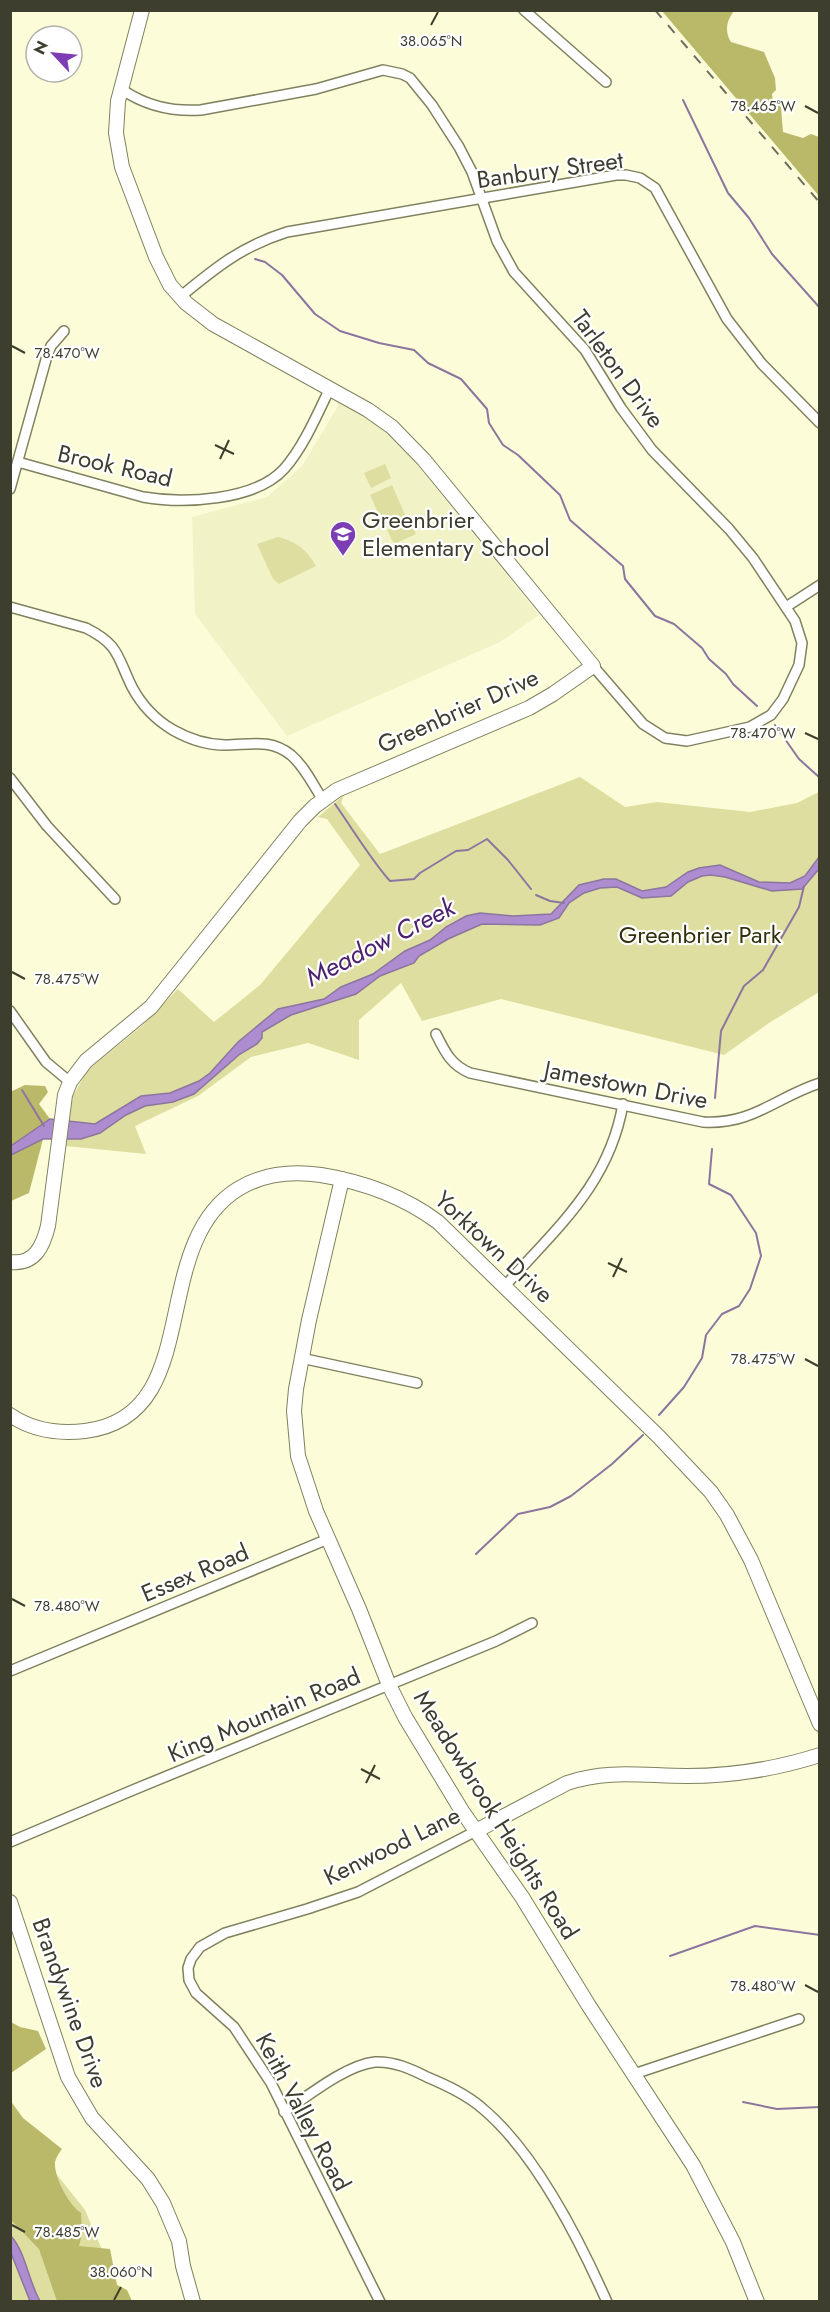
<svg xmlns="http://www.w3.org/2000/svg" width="830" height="2312" font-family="Jost,sans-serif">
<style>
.built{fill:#f1f2c6}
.green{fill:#ddde9f}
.forest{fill:#bab96a}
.water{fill:#ad8ccf;stroke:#8c759f;stroke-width:1.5}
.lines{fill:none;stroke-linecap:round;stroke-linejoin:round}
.stream{stroke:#8c759f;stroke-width:2}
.street-casing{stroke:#80815f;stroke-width:12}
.secondary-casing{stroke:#80815f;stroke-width:16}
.street{stroke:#fff;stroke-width:9}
.secondary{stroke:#fff;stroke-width:14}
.rail{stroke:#6e6e5a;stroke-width:2;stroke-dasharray:10 10;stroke-linecap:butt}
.ticks{fill:none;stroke:#3e3e2f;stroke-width:2}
.labels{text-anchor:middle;stroke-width:4.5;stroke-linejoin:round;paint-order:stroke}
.street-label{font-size:24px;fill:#3e3e2f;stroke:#fff}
.poi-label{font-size:24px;fill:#3e3e2f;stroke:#fff;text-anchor:start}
.park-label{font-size:24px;fill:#32310e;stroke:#fff}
.water-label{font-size:26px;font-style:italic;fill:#4d2270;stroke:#fff}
.ticks-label{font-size:15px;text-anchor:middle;fill:#3e3e2f;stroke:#fff;stroke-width:4.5;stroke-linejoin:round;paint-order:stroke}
</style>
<rect width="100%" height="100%" fill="#fcfdd8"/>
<path class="built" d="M336,399L375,423L401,445L539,615L500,642L287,736L195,614L192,517L267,497L302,466L338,406Z"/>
<g class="green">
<path d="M385,464L391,478L371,488L364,473Z"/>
<path d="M392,485L405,515L384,525L370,495Z"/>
<path d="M409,520L416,534L394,544L387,530Z"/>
<path d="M278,537C297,542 306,549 316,566L279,584L273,579L257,544Z"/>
<path d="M580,777L625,807L657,802L750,812L797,803L819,792V992L769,1023L724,1055L501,999L422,1021L401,983L359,1020V1060L308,1043L251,1057L198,1096L135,1126L146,1154L65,1146L73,1096L87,1071L143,1025L178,989L214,1022L260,985L360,865L327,819L318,817L344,795L341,803L380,854Z"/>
<path d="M10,2108L15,2122L85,2210L109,2266L91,2301H11Z"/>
</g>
<g class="forest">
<path d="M662,11H734C727,20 724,31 731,42L764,52L775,78L776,90L772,94L773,102L781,107L783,132L803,138L811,134L819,137V196Z"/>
<path d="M25,1085L45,1086L48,1092L39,1104L50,1119L11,1146L10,1092Z"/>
<path d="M43,1139L29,1193L11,1201L10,1155Z"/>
<path d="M11,2022L20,2027L38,2031L46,2049L11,2073Z"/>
<path d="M10,2100L23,2118L62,2149C59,2153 56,2157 55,2162C54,2178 69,2205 81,2213L82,2234L79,2246L110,2249L117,2285L127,2290L132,2301H57L39,2249L11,2220Z"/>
</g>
<g class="water">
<path d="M819,857V869L802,889L772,891L725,877L711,875L702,876L688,882L671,896L642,898L617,887L600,888L584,893L569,903L559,918L540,925L482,924L448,939L419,956L414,963L380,976L356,994L291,1015L262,1032V1038L257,1044L240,1054L194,1094L173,1102L145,1106L126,1115L100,1133L81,1139H43L11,1155V1146L50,1119L95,1124L141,1096L170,1093L199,1081L210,1073L238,1042L278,1009L324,999L341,987L373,974L405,951L430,940L446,927L466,916L480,913L513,916L551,914L579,885L604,879H616L642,891L666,887L688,872L699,868L720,865L759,882L790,883L805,876Z"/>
<path d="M11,2236C26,2253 28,2280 40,2301H30L11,2253Z"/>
</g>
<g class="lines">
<g class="stream">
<path d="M683,100L728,193L749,218L772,254L820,308"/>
<path d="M255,259L265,262L282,275L315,314L340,331L379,343L414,350L428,363L461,379L487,409L489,423L503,445L518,455L560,495L570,520L623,566L625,579L655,616L674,624L702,648L709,659L726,674L733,684L757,706"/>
<path d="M775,725L799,759L820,778"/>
<path d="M335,804C352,828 371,860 390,881L414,879L420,873L456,851L468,850L487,839L508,860L531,889"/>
<path d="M536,895L550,901L564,903"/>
<path d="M22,1090L44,1126"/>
<path d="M715,1098L721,1031L744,986L763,970L799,907L804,886"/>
<path d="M659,1415L684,1387L702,1358L706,1335L722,1314L739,1306L750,1289L761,1256L756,1233L731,1195L709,1184L712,1149"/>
<path d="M476,1554L518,1514L550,1507L571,1496L612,1464L643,1435"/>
<path d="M670,1956L755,1926L820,1935"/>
<path d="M743,2102L777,2109L820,2107"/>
</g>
<g class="street-casing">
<g id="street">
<path d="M524,10L606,82"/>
<path d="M121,89C146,106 171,112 201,110L316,89L383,70L402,74L410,78L432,105L459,147L472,172L497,241L514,272L585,350L621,408L652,450L729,529L753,558L795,621L802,643L799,665L783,699L771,715L750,727L687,741L665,738L643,724L593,666"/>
<path d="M180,297C215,268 242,246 287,232L616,175H626L640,178L655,188L727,319L762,364L820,423"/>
<path d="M18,462L143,497C183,504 255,501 284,469C303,448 318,413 330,388"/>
<path d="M10,489L47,356L51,346L64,331"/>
<path d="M10,607L86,628C120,645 117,657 132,687C141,704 156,720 173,730C189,739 207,745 225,745C249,745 270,738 291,755C305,767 313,785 323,800"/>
<path d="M786,607L820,585"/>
<path d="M10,778L47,826L115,899"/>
<path d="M10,1011L46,1062L70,1082"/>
<path d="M436,1034C445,1052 451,1065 470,1073L703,1122C753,1125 776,1097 820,1083"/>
<path d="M505,1286C556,1228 609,1185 623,1104"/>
<path d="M301,1358L417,1383"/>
<path d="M10,1671L328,1539"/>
<path d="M10,1842L133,1790L496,1641L532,1623"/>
<path d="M634,2074L799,2019"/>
<path d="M284,2112C308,2096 346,2065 375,2062C394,2061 411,2069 427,2077C446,2085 466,2094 482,2108C535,2152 579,2239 607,2302"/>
<path d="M380,2302L271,2083L234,2027L196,1993L189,1980L188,1968L191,1959L200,1947L225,1933L307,1909L358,1892L476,1831"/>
</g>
</g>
<g class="secondary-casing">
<g id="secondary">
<path d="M342,1179L309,1320L296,1389L294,1411L298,1456L316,1511L359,1609L389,1685L405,1717L462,1811L522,1897L589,2006L693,2165L733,2242L757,2302"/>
<path d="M10,1262C35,1265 43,1246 48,1226L65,1095L70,1082L86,1061L151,1007L300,821L315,806L337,790L529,708L553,694L593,666L424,460L392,427L368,410L213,324L186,303L170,285L156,257L122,167L116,133L118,101L142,10"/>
<path d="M10,1415C32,1430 59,1434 85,1431C207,1416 146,1246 238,1189C264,1173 292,1171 321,1175C364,1182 403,1196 438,1222L659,1437L711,1492L727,1515L751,1560L820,1724"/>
<path d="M476,1831L567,1783C607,1769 645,1776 687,1776C732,1776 776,1769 820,1755"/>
<path d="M10,1902L68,2077L92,2118L148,2179L163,2203L179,2241L183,2266L193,2302"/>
</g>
</g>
<use href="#street" class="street"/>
<use href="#secondary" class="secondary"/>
<path class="rail" d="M655,10L820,203"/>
</g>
<path class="ticks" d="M431,25L438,12M805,106L818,113M12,346L25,353M215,445L234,454M220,459L229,440M805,733L818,739M12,972L25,979M608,1263L627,1272M613,1277L622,1258M805,1359L818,1366M12,1599L25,1606M361,1769L380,1779M366,1783L375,1765M805,1985L818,1992M12,2225L25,2232M114,2300L121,2287"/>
<defs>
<g id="school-pin" transform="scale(1.35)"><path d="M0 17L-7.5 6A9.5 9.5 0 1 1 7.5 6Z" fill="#7e3eb3" stroke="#fff"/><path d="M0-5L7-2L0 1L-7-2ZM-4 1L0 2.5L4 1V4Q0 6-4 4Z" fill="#fff"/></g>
</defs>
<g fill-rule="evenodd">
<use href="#school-pin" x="343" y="534"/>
</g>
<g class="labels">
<g class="street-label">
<text transform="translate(550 170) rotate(-8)" y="8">Banbury Street</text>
<text transform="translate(618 369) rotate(54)" y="8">Tarleton Drive</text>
<text transform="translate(115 466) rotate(13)" y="8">Brook Road</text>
<text transform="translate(458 711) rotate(-24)" y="8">Greenbrier Drive</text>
<text transform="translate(626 1085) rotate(11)" y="8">Jamestown Drive</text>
<text transform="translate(494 1247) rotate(43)" y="8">Yorktown Drive</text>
<text transform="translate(195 1573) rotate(-23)" y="8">Essex Road</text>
<text transform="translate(264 1715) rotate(-23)" y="8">King Mountain Road</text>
<text transform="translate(496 1815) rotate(58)" y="8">Meadowbrook Heights Road</text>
<text transform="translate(392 1846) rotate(-26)" y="8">Kenwood Lane</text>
<text transform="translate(70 2003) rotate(70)" y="8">Brandywine Drive</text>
<text transform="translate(303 2112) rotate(62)" y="8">Keith Valley Road</text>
</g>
<g class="poi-label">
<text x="362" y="528">Greenbrier<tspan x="362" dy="28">Elementary School</tspan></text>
</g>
<g class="park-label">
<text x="700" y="943">Greenbrier Park</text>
</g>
<g class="water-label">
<text transform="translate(380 942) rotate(-27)" y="9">Meadow Creek</text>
</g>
</g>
<g class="ticks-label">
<text x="431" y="46">38.065°N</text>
<text x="763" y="111">78.465°W</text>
<text x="67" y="358">78.470°W</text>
<text x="763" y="738">78.470°W</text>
<text x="67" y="984">78.475°W</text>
<text x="763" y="1364">78.475°W</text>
<text x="67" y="1611">78.480°W</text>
<text x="763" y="1991">78.480°W</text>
<text x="67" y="2237">78.485°W</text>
<text x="121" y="2277">38.060°N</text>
</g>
<rect width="830" height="2312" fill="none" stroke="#3e3e2f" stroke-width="24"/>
<g transform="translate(54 54) rotate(296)"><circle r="28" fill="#ffffff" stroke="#b2b2ac" stroke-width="1.5"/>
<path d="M0-4.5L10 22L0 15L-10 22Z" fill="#7e3eb3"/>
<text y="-9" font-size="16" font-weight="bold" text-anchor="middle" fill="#3e3e2f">N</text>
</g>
</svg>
